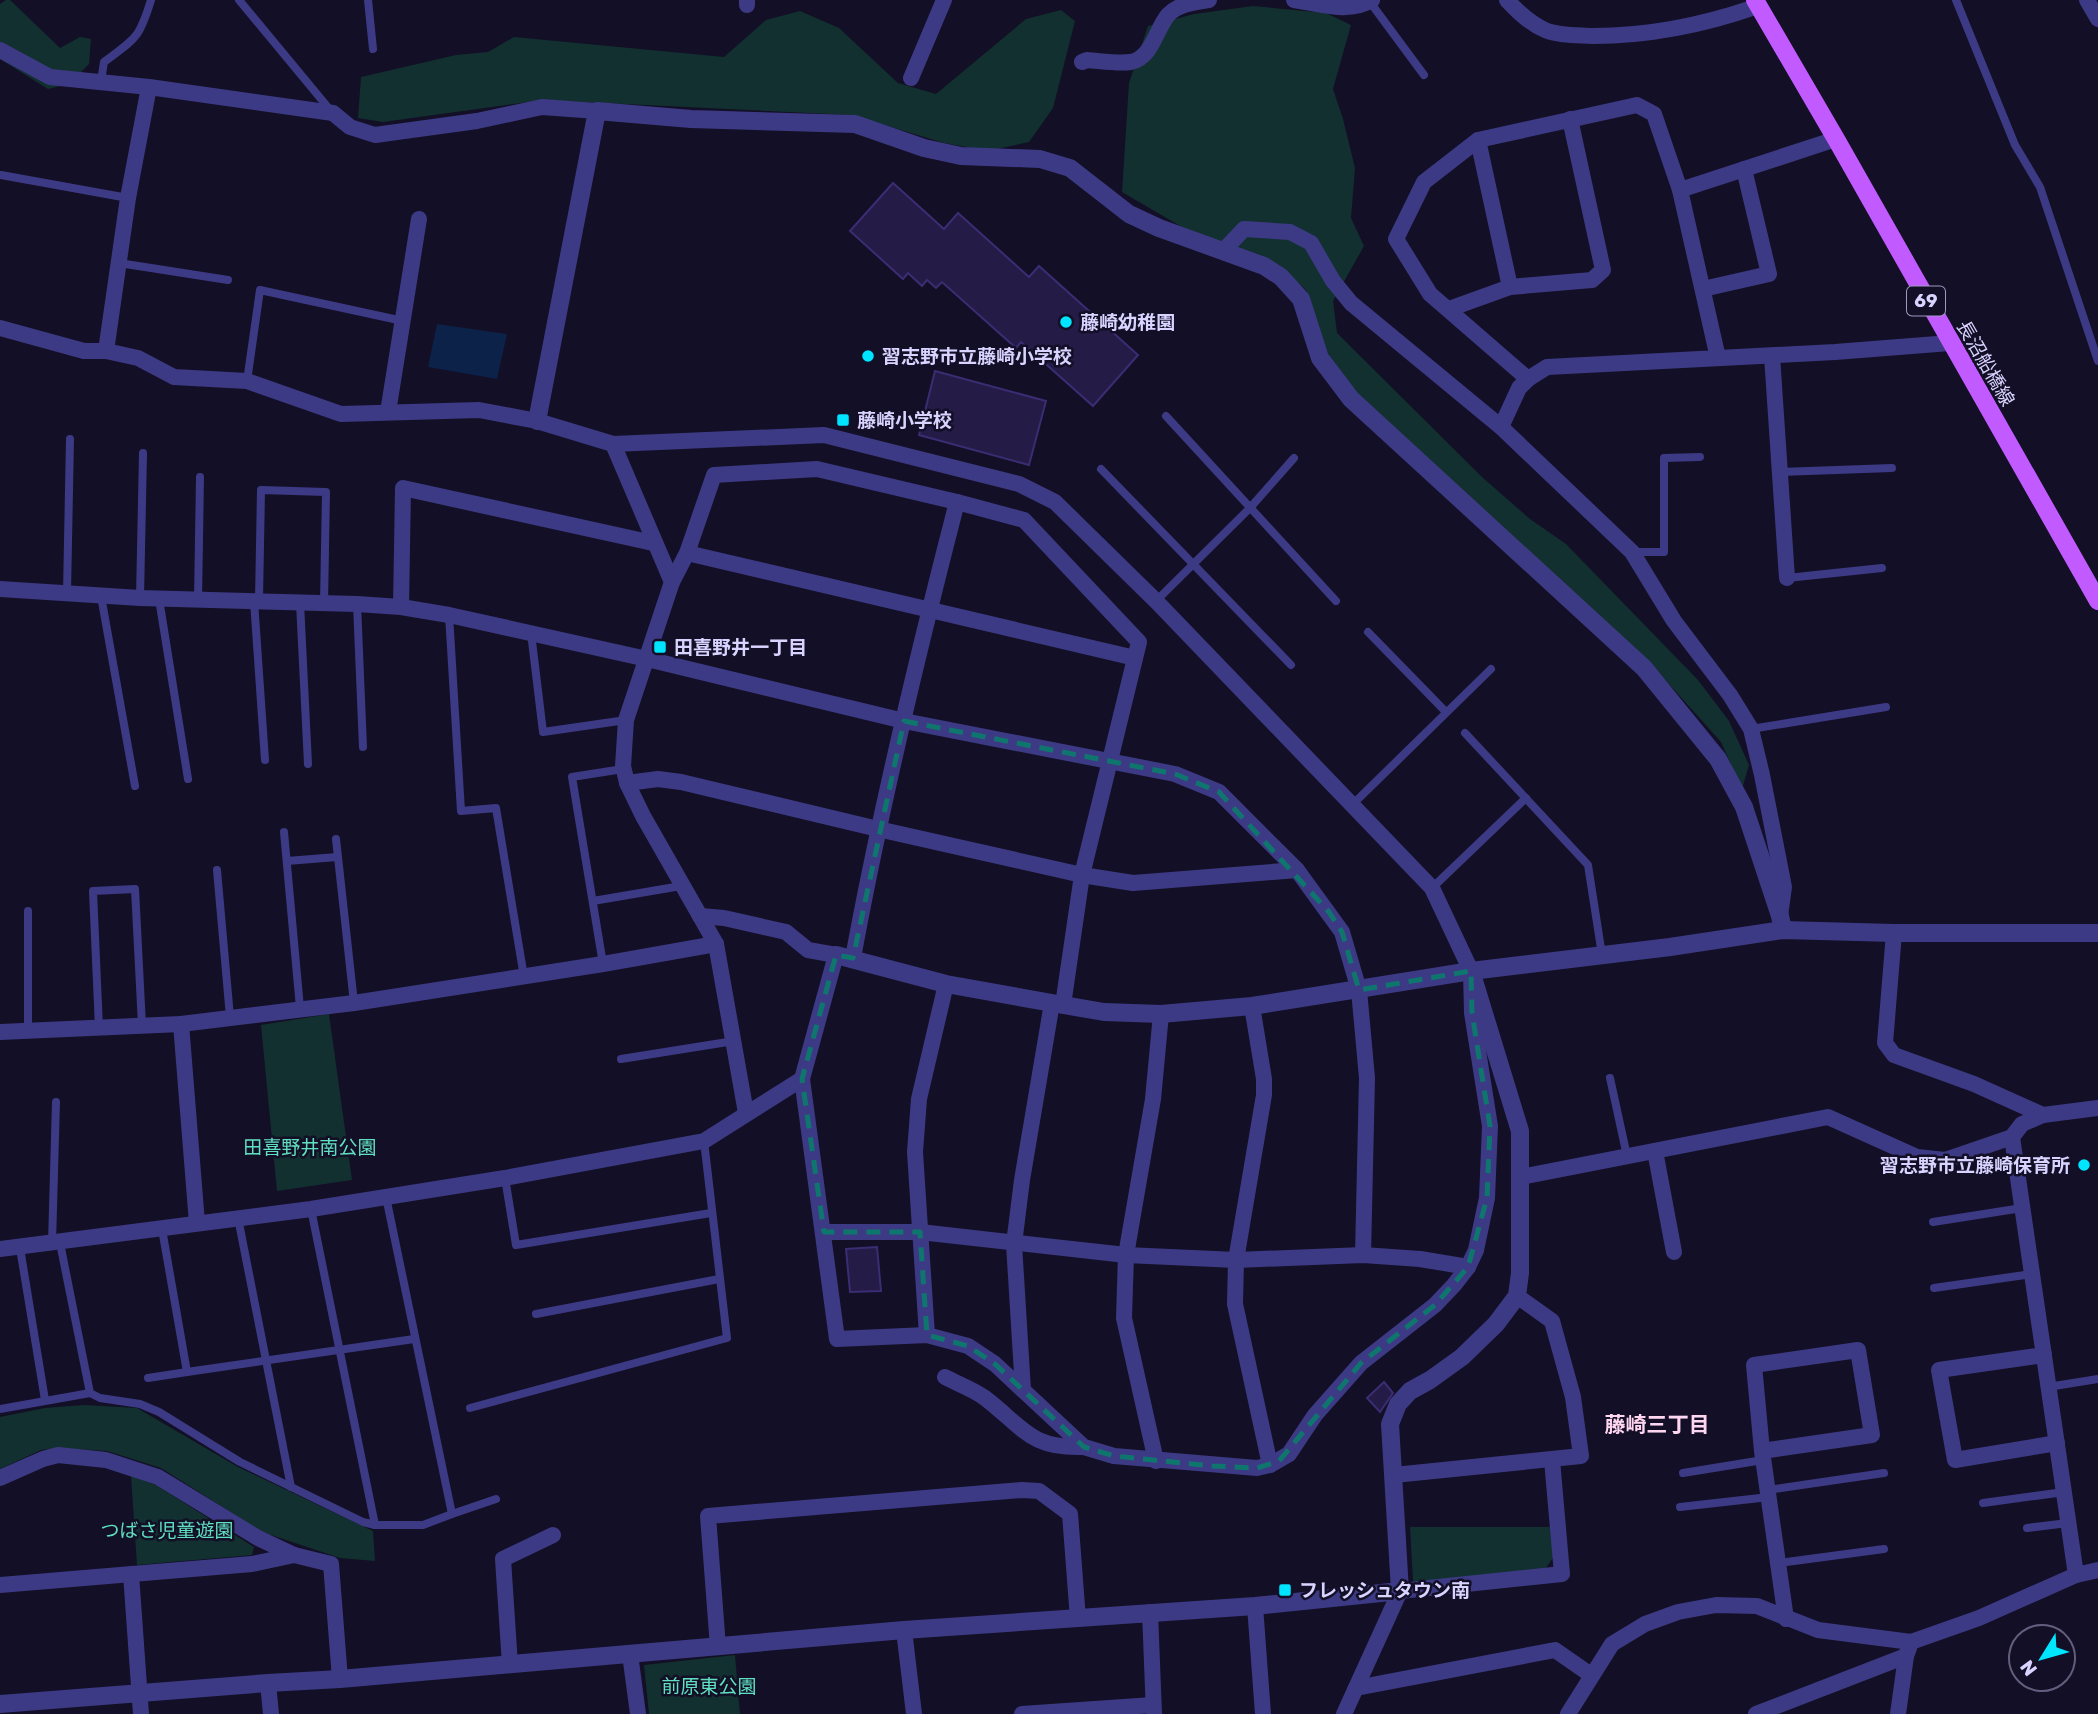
<svg xmlns="http://www.w3.org/2000/svg" width="2098" height="1714" font-family="Rubik,'Noto Sans JP',sans-serif">
<style>
.green{fill:#12302f}
.water{fill:#0c2248}
.building{fill:#241b47;stroke:#3b2d73;stroke-width:2}
.lines{fill:none;stroke-linecap:round;stroke-linejoin:round}
.service{stroke:#3d3a85;stroke-width:8}
.minor{stroke:#3d3a85;stroke-width:16}
.tertiary{stroke:#3d3a85;stroke-width:18}
.primary{stroke:#c25bff;stroke-width:18}
.marked{fill:none;stroke:#0f766e;stroke-width:5;stroke-dasharray:14 9;stroke-linejoin:round}
.poi-dot{fill:#00e5ff;stroke:#130f26;stroke-width:2.5}
.labels{text-anchor:middle;stroke-width:5;stroke-linejoin:round;paint-order:stroke}
.shield{fill:#130f26;stroke:#9e99be;stroke-width:2}
.shield-label{font-size:18px;font-weight:bold;fill:#d9d4ff}
.poi-label{font-size:19px;font-weight:bold;fill:#d9d4ff;stroke:#130f26;text-anchor:start}
.street-label{font-size:19px;fill:#d9d4ff;stroke:#130f26}
.park-label{font-size:19px;fill:#5fe0c0;stroke:#130f26}
.neighbourhood-label{font-size:21px;font-weight:bold;fill:#ffd6f0;stroke:#130f26}
</style>
<rect width="100%" height="100%" fill="#130f26"/>
<g class="green">
<path d="M6,0H10L60,48L80,37L91,39L89,64L69,84L48,89L0,59V4Z"/>
<path d="M1253,6L1326,13L1351,25L1333,89L1343,119L1355,168L1351,218L1364,246L1333,301L1337,333L1482,477L1530,519L1566,544L1698,680L1729,721L1749,765L1742,789L1721,742L1651,664L1357,395L1323,346L1306,290L1278,265L1194,234L1122,192L1129,83L1148,26L1194,14Z"/>
<path d="M1061,10L1075,21L1053,108L1029,142L988,151L944,143L851,115L542,100L383,122L358,118L361,77L456,55L488,52L514,37L724,57L766,20L800,11L839,28L898,83L936,94L1026,19Z"/>
<path d="M329,1014L352,1180L277,1191L261,1025Z"/>
<path d="M84,1405L137,1408L238,1467L373,1531L375,1561L340,1558L262,1532L161,1468L107,1451L59,1448L41,1450L0,1469V1417L45,1408Z"/>
<path d="M131,1476L156,1485L254,1547L252,1555L137,1565Z"/>
<path d="M1410,1527H1551L1553,1558L1545,1569L1416,1583L1413,1580Z"/>
<path d="M735,1655L740,1714H649L644,1665Z"/>
</g>
<path class="water" d="M437,324L507,334L497,379L428,367Z"/>
<g class="building">
<path d="M893,183L944,229L958,213L1029,277L1039,266L1138,355L1093,406L1021,342L1016,348L942,282L936,288L927,280L922,286L908,273L903,279L850,231Z"/>
<path d="M935,371L1046,401L1029,465L919,435Z"/>
<path d="M877,1247L881,1291L850,1292L846,1249Z"/>
<path d="M1384,1382L1393,1393L1380,1412L1367,1398Z"/>
</g>
<g class="lines">
<g class="service">
<path d="M239,0L331,111"/>
<path d="M368,0L373,49"/>
<path d="M1956,0L2015,145L2040,187L2098,361"/>
<path d="M1370,2L1424,75"/>
<path d="M101,81L104,62C136,38 139,39 151,0"/>
<path d="M1,175L128,198"/>
<path d="M119,263L228,280"/>
<path d="M247,381L260,290L403,321"/>
<path d="M1166,416L1336,601"/>
<path d="M1101,469L1291,665"/>
<path d="M1780,472L1892,468"/>
<path d="M1632,552H1664V458L1700,457"/>
<path d="M1787,578L1882,568"/>
<path d="M67,593L70,439"/>
<path d="M101,596L135,786"/>
<path d="M140,598L143,453"/>
<path d="M159,599L188,779"/>
<path d="M198,600L200,477"/>
<path d="M259,600L261,490L326,492L324,604"/>
<path d="M254,601L265,760"/>
<path d="M1156,601L1250,508L1294,458"/>
<path d="M300,603L308,764"/>
<path d="M357,604L363,747"/>
<path d="M449,615L461,811L496,808L524,977"/>
<path d="M1368,632L1446,712"/>
<path d="M531,633L543,732L626,720"/>
<path d="M1751,729L1886,707"/>
<path d="M1465,733L1588,865L1602,955"/>
<path d="M1352,805L1491,669"/>
<path d="M284,832L300,1008"/>
<path d="M336,839L354,1003"/>
<path d="M287,861L337,857"/>
<path d="M217,870L230,1017"/>
<path d="M1432,888L1526,798"/>
<path d="M593,901L681,886"/>
<path d="M603,964L572,777L623,769"/>
<path d="M99,1028L93,891L135,889L142,1025"/>
<path d="M28,1031V911"/>
<path d="M621,1059L734,1041"/>
<path d="M1610,1078L1627,1156"/>
<path d="M505,1178L516,1245L711,1213"/>
<path d="M311,1209L375,1525"/>
<path d="M238,1218L291,1487"/>
<path d="M1933,1222L2022,1208"/>
<path d="M162,1229L187,1372L414,1339"/>
<path d="M52,1243L56,1102"/>
<path d="M60,1243L90,1393"/>
<path d="M20,1248L45,1400"/>
<path d="M1934,1288L2032,1274"/>
<path d="M536,1314L719,1279"/>
<path d="M148,1378L187,1372"/>
<path d="M2048,1387L2098,1379"/>
<path d="M470,1408L727,1338L704,1141"/>
<path d="M0,1409L90,1393L100,1398L140,1404L159,1412L240,1462L363,1522L375,1525H423L452,1514L386,1197"/>
<path d="M1683,1473L1763,1460"/>
<path d="M1768,1490L1884,1473"/>
<path d="M1983,1503L2064,1492"/>
<path d="M1680,1507L1769,1497"/>
<path d="M452,1514L496,1499"/>
<path d="M2027,1528L2068,1523"/>
<path d="M1779,1563L1884,1549"/>
</g>
<g class="minor">
<path d="M747,0V5"/>
<path d="M1294,0C1320,4 1349,14 1372,0"/>
<path d="M1507,0C1517,11 1531,24 1545,30C1559,36 1578,35 1593,36C1651,36 1704,25 1758,6"/>
<path d="M2087,0L2098,19"/>
<path d="M0,50L50,77L149,87L333,113L350,127L375,135L477,121L542,107L597,111"/>
<path d="M1082,62L1087,60C1101,61 1118,64 1131,62C1152,58 1156,29 1168,15C1178,4 1195,2 1209,0"/>
<path d="M911,78L944,0"/>
<path d="M1478,140L1510,287"/>
<path d="M1680,190L1836,139"/>
<path d="M1224,250L1244,229L1290,232L1311,243L1333,281L1351,303L1501,427L1632,552L1674,621L1730,695L1751,729L1762,775L1784,887L1780,916"/>
<path d="M1703,289L1769,274L1744,169"/>
<path d="M1449,309L1510,287L1592,280L1603,270L1570,119"/>
<path d="M0,328L84,351H106L138,358L174,377L247,381L341,414L479,410L537,421L613,444L824,435L1019,484L1055,502L1156,601L1432,888L1471,971L1472,1013L1490,1126L1487,1198L1476,1250L1468,1267L1454,1285L1435,1305L1361,1363L1315,1415L1289,1454L1270,1465L1257,1468L1114,1456L1084,1447L995,1364L968,1346L927,1335L837,1339L802,1079"/>
<path d="M106,351L128,198L149,87"/>
<path d="M1772,356L1787,578"/>
<path d="M1718,358L1680,190L1654,114L1637,105L1478,140L1424,182L1396,239L1430,294L1528,379L1547,367L1835,352L1950,343"/>
<path d="M388,412L419,219"/>
<path d="M1501,427L1519,388L1528,379"/>
<path d="M613,444L672,582"/>
<path d="M687,553L1135,658"/>
<path d="M0,589L140,598L357,604L401,607L449,615L647,659L904,721L1175,774L1219,792L1297,870L1342,932L1359,990L1367,1078L1363,1255"/>
<path d="M401,607L403,488L653,543"/>
<path d="M627,783L658,779L681,782L878,829L1082,875L1133,883L1297,870"/>
<path d="M1894,933L1885,1043L1894,1055L1974,1084L2043,1115L2098,1108"/>
<path d="M853,958C881,805 918,653 957,502"/>
<path d="M1252,1006L1264,1079V1095L1236,1260L1235,1304L1270,1465"/>
<path d="M181,1024L197,1223"/>
<path d="M0,1032L181,1024L354,1003L603,964L716,944"/>
<path d="M746,1113L716,944L643,816L627,783L623,766L626,720L672,582L687,553L714,475L817,469L957,502L1024,520L1139,642L1082,875L1063,1005"/>
<path d="M2012,1137L2076,1575"/>
<path d="M1655,1151L1674,1252"/>
<path d="M1521,1177L1828,1117L1917,1157L1945,1160L2012,1137L2022,1124L2043,1115"/>
<path d="M824,1232H920L1126,1255L1236,1260L1363,1255L1420,1259L1468,1267"/>
<path d="M0,1249L311,1209L505,1178L704,1141L802,1079L836,955L808,950L786,932L724,918L700,916"/>
<path d="M927,1335L915,1152L919,1099L946,984"/>
<path d="M2044,1355L1939,1370L1955,1460L2057,1443"/>
<path d="M945,1377C958,1384 973,1389 985,1398C1024,1428 1030,1449 1084,1447"/>
<path d="M1023,1390L1014,1244L1022,1180L1052,1003"/>
<path d="M1762,1451L1872,1435L1858,1350L1754,1365L1762,1451L1786,1619"/>
<path d="M1156,1461L1124,1318L1126,1255L1153,1099L1161,1014"/>
<path d="M1394,1475L1581,1456L1573,1397L1552,1321L1517,1296"/>
<path d="M0,1478L43,1459L58,1455L106,1460L158,1477L258,1538L294,1555L331,1564L340,1679"/>
<path d="M131,1574L141,1714"/>
<path d="M0,1585L252,1564L294,1555"/>
<path d="M1255,1606L1263,1714"/>
<path d="M1150,1612L1154,1714"/>
<path d="M904,1630L914,1714"/>
<path d="M718,1647L708,1516L1022,1490L1039,1491L1070,1514L1078,1619"/>
<path d="M630,1654L638,1714"/>
<path d="M510,1665L503,1559L553,1535"/>
<path d="M268,1683L271,1714"/>
<path d="M1356,1688L1555,1650L1591,1675"/>
<path d="M1022,1714L1153,1705"/>
<path d="M1344,1714L1400,1591L1562,1574L1552,1460"/>
<path d="M1568,1714L1612,1644L1645,1624L1678,1612L1716,1605L1757,1606L1818,1630L1911,1642L1979,1618L2076,1575L2098,1570"/>
<path d="M1756,1714L1906,1656"/>
<path d="M1898,1714L1906,1656L1909,1648"/>
</g>
<g class="tertiary">
<path d="M537,421L597,111L691,119L855,124L924,148L961,156L1040,159L1070,168L1129,214L1159,228L1264,266L1281,277L1301,299L1320,358L1351,399L1644,668L1718,759L1744,807L1780,916L1783,930"/>
<path d="M836,955L946,984L1052,1003L1104,1012L1161,1014L1252,1006L1471,971L1670,947L1783,930L1894,933H2098"/>
<path d="M0,1704L268,1683L340,1679L904,1630L1255,1606L1400,1591L1390,1424L1398,1404L1410,1391L1430,1380L1462,1357L1496,1324L1517,1296L1520,1273V1131L1471,971"/>
</g>
<path class="primary" d="M1755,0L1836,139L2098,601"/>
</g>
<path class="marked" d="M904,721L1175,774L1219,792L1329,912L1342,932L1359,990L1471,971L1472,1013L1490,1126L1487,1198L1468,1267L1435,1305L1361,1363L1279,1461L1257,1468L1212,1466L1114,1456L1084,1447L995,1364L968,1346L927,1335L920,1232H824L802,1079L836,955L853,958Z"/>
<g class="poi-dot">
<circle cx="1066" cy="322" r="7"/>
<circle cx="868" cy="356" r="7"/>
<rect x="836" y="413" width="14" height="14" rx="3.5"/>
<rect x="653" y="640" width="14" height="14" rx="3.5"/>
<circle cx="2084" cy="1165" r="7"/>
<rect x="1278" y="1583" width="14" height="14" rx="3.5"/>
</g>
<g class="labels">
<rect class="shield" x="1907" y="286.5" width="38" height="29" rx="5"/>
<g class="shield-label">
<text x="1926" y="307">69</text>
</g>
<g class="poi-label">
<text x="1080" y="329">藤崎幼稚園</text>
<text x="882" y="363">習志野市立藤崎小学校</text>
<text x="857" y="427">藤崎小学校</text>
<text x="674" y="654">田喜野井一丁目</text>
<text x="2070" y="1172" text-anchor="end">習志野市立藤崎保育所</text>
<text x="1299" y="1597">フレッシュタウン南</text>
</g>
<g class="street-label">
<text transform="translate(1986 363) rotate(60)" y="7">長沼船橋線</text>
</g>
<g class="park-label">
<text x="310" y="1154">田喜野井南公園</text>
<text x="167" y="1537">つばさ児童遊園</text>
<text x="709" y="1693">前原東公園</text>
</g>
<g class="neighbourhood-label">
<text x="1657" y="1432">藤崎三丁目</text>
</g>
</g>
<g transform="translate(2042 1658) rotate(233)"><circle r="33" fill="#130f26" stroke="#625e7d" stroke-width="2"/>
<path d="M0-5L12 26L0 18L-12 26Z" fill="#00e5ff"/>
<text y="-10" font-size="19" font-weight="bold" text-anchor="middle" fill="#d9d4ff">N</text>
</g>
</svg>
